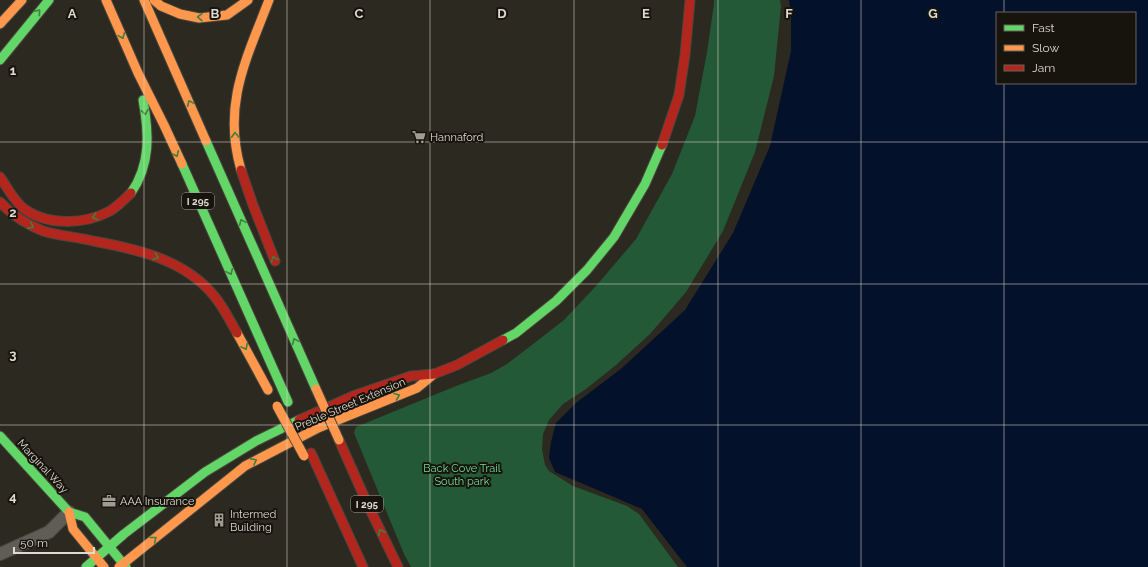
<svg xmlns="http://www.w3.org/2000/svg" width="1148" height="567" font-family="Raleway,sans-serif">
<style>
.green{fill:#235936}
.water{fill:#04112b;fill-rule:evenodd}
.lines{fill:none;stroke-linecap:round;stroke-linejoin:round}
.street-casing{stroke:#48463d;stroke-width:14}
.fast-casing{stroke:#48463d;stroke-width:11}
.slow-casing{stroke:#48463d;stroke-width:11}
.jam-casing{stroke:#48463d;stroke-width:11}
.street{stroke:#605d56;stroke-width:12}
.fast{stroke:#63d668;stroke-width:9}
.slow{stroke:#ff974d;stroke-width:9}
.jam{stroke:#b3261e;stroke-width:9}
.slow-bridge-casing{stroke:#48463d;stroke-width:11;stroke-linecap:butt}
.slow-bridge{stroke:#ff974d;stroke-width:9}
.oneway{stroke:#417f3f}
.grid{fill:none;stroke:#dedad0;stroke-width:1;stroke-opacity:0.55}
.labels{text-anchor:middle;stroke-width:4;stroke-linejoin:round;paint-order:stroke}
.shield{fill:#17140d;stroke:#a29f96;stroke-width:1}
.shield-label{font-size:10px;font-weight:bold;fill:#dedad0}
.poi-label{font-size:11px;fill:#dedad0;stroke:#17140d;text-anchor:start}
.street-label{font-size:11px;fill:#dedad0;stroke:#17140d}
.park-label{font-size:11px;fill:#74dd97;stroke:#17140d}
.grid-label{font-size:13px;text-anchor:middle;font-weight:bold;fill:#dedad0;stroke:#17140d;stroke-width:4;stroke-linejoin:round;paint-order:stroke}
</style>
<rect width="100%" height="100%" fill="#2c2920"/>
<path class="green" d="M714,0H780L781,6L774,76L755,152L723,231L686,292L650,334L616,365L586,389L563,404L549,420L543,434L542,449L545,465L549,471L573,486L627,506L639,514L678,567H411L404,554L354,433L356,427L456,386L491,373L507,364L537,341L564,320L596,286L636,239L672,174L695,116L707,52L714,4Z"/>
<path class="water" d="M789,0H1148V567H687L642,509L555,472L549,458L551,442L556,423L576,403L622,368L685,310L733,233L770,146L791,51V13ZM997,13H1135V83H997Z"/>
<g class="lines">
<g class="street-casing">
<path id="street" d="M0,554L49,532L69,512"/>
</g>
<g class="fast-casing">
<g id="fast">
<path d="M0,60L49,0"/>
<path d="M206,141L316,389"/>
<path d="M182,164L288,402"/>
<path d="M131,193C151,164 149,133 143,100"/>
<path d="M503,340L516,333L556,301L587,270L614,237L645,184L662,145"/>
<path d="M0,436L69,512L85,517L126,567"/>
<path d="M86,567L124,534L205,472L256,441L299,420"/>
</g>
</g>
<g class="slow-casing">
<g id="slow">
<path d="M106,0L138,73L164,125L182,164"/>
<path d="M144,0L206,141"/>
<path d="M154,0L161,6L180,14L199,18L227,15L248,0"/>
<path d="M0,24L22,0"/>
<path d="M241,170C222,105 246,60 269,0"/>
<path d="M237,333L268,390"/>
<path d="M69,512L73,529L104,567"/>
<path d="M119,567L245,466L318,428L417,388L434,374"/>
</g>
</g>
<g class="jam-casing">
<g id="jam">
<path d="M662,145L679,95L685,55L690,0"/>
<path d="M241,170L253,205L275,261"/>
<path d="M0,177C7,187 13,199 22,207C45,226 84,225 110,211C118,206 124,200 131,193"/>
<path d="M0,202C12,215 26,224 43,231C59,236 77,237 93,241C137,249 186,260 215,297C224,308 230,321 237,333"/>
<path d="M299,420L353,396L411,376L434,374L457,365L503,340"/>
<path d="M339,440L367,503L398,567"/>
<path d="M311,453L363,567"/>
</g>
</g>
<use href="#street" class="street"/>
<use href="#fast" class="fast"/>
<use href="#slow" class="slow"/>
<use href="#jam" class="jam"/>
<g class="slow-bridge-casing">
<g id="slow-bridge">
<path d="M316,389L339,440"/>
<path d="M277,406L304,456"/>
</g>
</g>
<use href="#slow-bridge" class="slow-bridge"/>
</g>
<defs><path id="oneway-chevron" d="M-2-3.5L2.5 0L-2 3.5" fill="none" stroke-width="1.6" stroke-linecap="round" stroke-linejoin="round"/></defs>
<g class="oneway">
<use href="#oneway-chevron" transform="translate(38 12) rotate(-49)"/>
<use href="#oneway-chevron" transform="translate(200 17) rotate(-179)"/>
<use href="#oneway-chevron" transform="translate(122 36) rotate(66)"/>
<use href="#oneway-chevron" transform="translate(190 103) rotate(-114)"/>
<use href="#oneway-chevron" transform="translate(145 112) rotate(80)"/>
<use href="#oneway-chevron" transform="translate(235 135) rotate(-94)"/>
<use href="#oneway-chevron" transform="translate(176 154) rotate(66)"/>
<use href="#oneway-chevron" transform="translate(95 217) rotate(162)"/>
<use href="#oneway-chevron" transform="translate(242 222) rotate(-114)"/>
<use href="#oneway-chevron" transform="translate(31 226) rotate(26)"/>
<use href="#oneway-chevron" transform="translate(156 257) rotate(20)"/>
<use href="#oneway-chevron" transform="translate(274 259) rotate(-111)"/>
<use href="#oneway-chevron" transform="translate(230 272) rotate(66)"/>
<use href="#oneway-chevron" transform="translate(295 341) rotate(-114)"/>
<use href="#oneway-chevron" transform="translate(245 347) rotate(62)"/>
<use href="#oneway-chevron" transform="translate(397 396) rotate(-21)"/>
<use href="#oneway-chevron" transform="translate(254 461) rotate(-28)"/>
<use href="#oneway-chevron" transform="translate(381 532) rotate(-116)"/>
<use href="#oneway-chevron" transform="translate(154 539) rotate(-39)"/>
</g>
<path class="grid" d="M144,0V567M287,0V567M430,0V567M574,0V567M718,0V567M861,0V567M1004,0V13M1004,83V567M0,142H1148M0,284H1148M0,425H1148"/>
<defs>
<g id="supermarket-bare" transform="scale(1.08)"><path d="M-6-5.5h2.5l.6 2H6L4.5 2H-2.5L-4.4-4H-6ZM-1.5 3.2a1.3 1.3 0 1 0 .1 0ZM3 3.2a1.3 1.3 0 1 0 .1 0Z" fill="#a09c92" stroke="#17140d" stroke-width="2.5" paint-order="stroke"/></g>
<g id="office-bare" transform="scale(1.08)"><path d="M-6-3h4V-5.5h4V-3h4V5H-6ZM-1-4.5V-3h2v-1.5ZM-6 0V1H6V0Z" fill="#a09c92" stroke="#17140d" stroke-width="2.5" paint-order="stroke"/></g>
<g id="building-bare" transform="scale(1.08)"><path d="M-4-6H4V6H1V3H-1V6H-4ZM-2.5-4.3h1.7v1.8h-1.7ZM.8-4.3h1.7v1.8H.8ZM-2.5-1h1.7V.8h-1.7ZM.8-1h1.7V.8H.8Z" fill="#a09c92" stroke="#17140d" stroke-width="2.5" paint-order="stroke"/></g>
</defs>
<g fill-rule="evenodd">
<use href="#supermarket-bare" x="419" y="137"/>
<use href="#office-bare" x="109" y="501"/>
<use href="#building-bare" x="219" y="520"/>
</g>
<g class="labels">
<g class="shield">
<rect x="182" y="193" width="32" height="16" rx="3"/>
<rect x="351" y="496" width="32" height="16" rx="3"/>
</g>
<g class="shield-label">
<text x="198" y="205">I 295</text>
<text x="367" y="508">I 295</text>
</g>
<g class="poi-label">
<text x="430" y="141">Hannaford</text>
<text x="120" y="505">AAA Insurance</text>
<text x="230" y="518">Intermed<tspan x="230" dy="13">Building</tspan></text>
</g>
<g class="street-label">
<text transform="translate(350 404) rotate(-23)" y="4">Preble Street Extension</text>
<text transform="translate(43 466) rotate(47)" y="4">Marginal Way</text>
</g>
<g class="park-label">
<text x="462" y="472">Back Cove Trail<tspan x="462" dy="13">South park</tspan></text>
</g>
</g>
<g class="grid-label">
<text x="72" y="18">A</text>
<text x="215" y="18">B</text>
<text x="359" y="18">C</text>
<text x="502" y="18">D</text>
<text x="646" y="18">E</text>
<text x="789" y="18">F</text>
<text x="933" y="18">G</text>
<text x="13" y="75">1</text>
<text x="13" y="217">2</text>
<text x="13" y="359">3</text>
<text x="13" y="501">4</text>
</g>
<rect x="996" y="12" width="140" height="72" fill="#17140d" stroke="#67635b"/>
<rect x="1004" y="25" width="20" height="6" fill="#63d668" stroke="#67635b"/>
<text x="1032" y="32" font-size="12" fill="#dedad0">Fast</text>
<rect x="1004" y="45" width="20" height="6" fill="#ff974d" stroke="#67635b"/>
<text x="1032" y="52" font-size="12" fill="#dedad0">Slow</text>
<rect x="1004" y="65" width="20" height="6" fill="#b3261e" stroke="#67635b"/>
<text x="1032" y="72" font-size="12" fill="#dedad0">Jam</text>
<path d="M14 547v6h80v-6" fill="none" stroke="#dedad0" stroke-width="2"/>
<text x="20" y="547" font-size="12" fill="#dedad0" stroke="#17140d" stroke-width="3" paint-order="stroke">50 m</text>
</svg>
